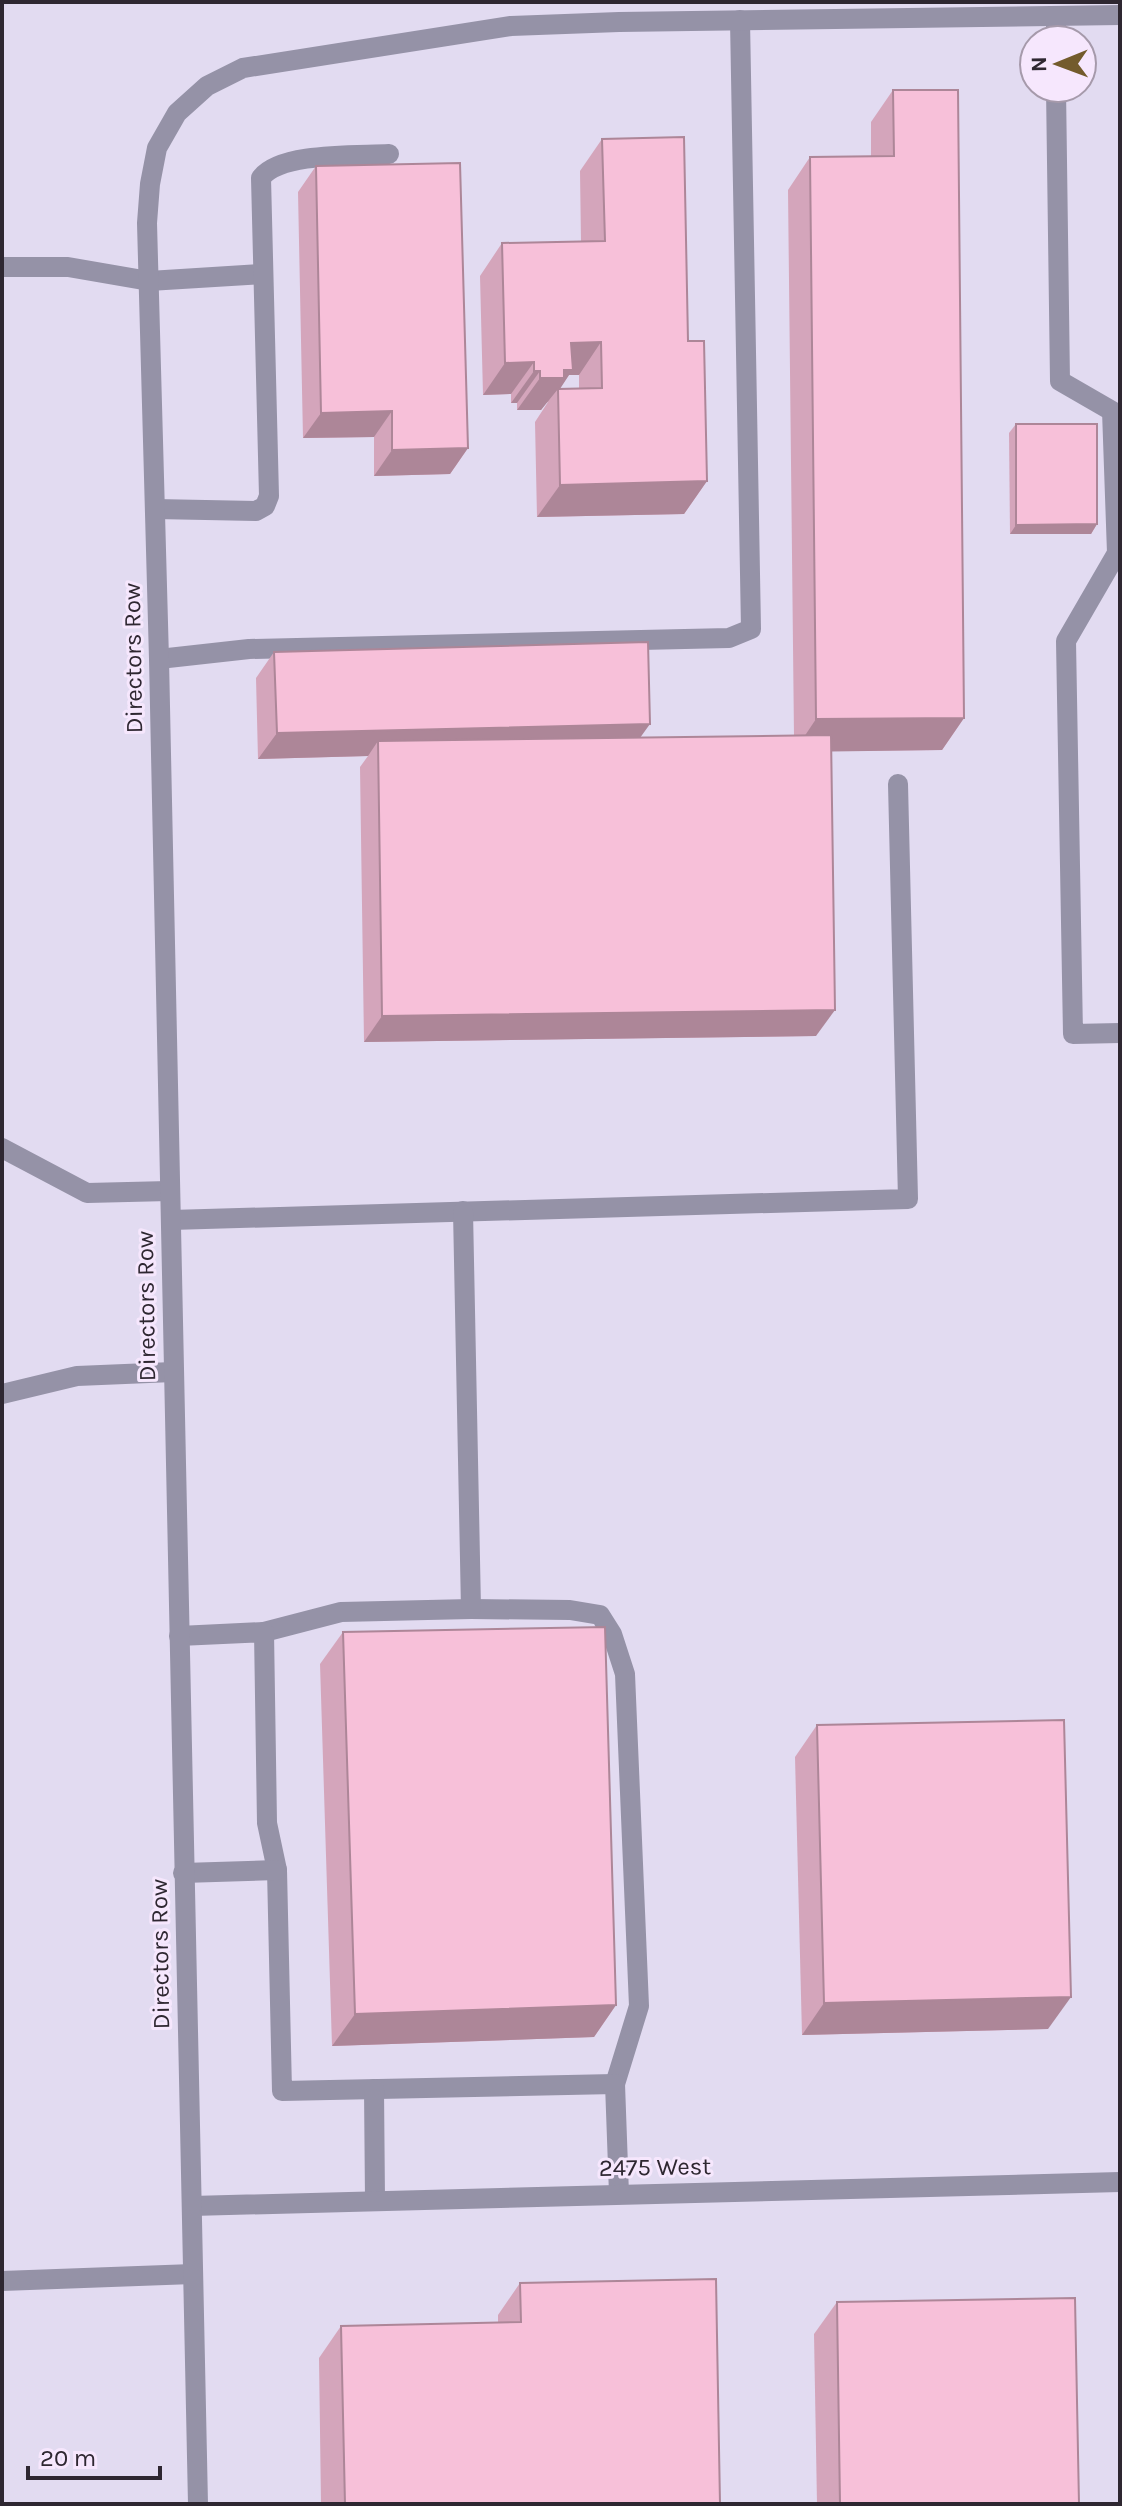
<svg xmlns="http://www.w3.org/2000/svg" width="1122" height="2506" font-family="Karla,sans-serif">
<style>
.industrial{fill:#e2dbf1;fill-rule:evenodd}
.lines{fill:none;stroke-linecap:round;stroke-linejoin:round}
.lane{stroke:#9592a7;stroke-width:20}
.street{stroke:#9592a7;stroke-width:20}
.wall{fill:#d4a5bb;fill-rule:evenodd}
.shaded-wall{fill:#ad8698}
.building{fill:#f7c0d9;stroke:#ad8698;stroke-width:2}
.labels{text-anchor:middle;stroke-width:6;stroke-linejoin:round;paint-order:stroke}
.street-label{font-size:24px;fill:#2e2731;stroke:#f6e7fd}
</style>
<rect width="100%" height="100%" fill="#f6e7fd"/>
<path class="industrial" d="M2,2H1120V2504H2ZM1034,40H1082V88H1034Z"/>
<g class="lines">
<g class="lane">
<path d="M1056,16V40"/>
<path d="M1056,88L1060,381L1112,411L1117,553L1066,641L1073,1034L1120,1033"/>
<path d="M2,267H68L149,281L262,274"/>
<path d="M155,509L256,511L265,506L269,496L261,178C280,152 357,156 389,154"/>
<path d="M159,659L249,649L729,638L751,629L740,20"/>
<path d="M2,1148L87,1193L169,1191"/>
<path d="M171,1220L908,1199L898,784"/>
<path d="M2,1394L77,1376L173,1372"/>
<path d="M471,1609L570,1610L600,1615L612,1634L625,1674L639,2006L615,2084"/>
<path d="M264,1632L341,1612L471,1609L463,1211"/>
<path d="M179,1636L264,1632L267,1823L277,1870L282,2091L615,2084L619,2194"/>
<path d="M183,1873L277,1870"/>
<path d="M374,2089L375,2200"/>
<path d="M2,2281L193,2274"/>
</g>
<g class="street">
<path d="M192,2206L1120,2182"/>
<path d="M198,2504L159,659L147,223L150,184L157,148L177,113L207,86L243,68L511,26L619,22L1120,15"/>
</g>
</g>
<g class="wall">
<path d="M893,90L964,718L942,750L831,751L816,1036L364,1042L360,767L368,756L258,759L256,678L274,652L640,738L794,736L788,190L810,157H871V122Z"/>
<path d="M602,139L688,341L707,481L684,514L537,517L535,422L548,402L546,403L541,410H517V403H511V394L483,395L480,276L502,243L581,242L580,171ZM569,375H579V389H559Z"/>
<path d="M316,166L468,448L450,474L374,476V437L303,438L298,192Z"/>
<path d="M1016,424L1097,524L1091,534H1010L1009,433Z"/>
<path d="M343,1632L616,2005L594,2037L332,2046L320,1664Z"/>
<path d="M817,1725L1048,2029L802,2035L795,1757Z"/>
<path d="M520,2283L720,2504H321L319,2358L341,2326L498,2323V2315Z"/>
<path d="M837,2302L1079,2504H817L814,2334Z"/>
</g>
<g class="shaded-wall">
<path d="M601,342L579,375H569L558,392V389L541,410H517L540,378L571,343Z"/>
<path d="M534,362L511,394L483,395L505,363Z"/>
<path d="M534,371H540L517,403H511Z"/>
<path d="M392,411L374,437L303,438L321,413Z"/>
<path d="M468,448L450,474L374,476L392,450Z"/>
<path d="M707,481L684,514L537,517L560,485Z"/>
<path d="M1097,524L1091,534H1010L1016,525Z"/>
<path d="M964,718L942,750L794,752L816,719Z"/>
<path d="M650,724L632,749L378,741L368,756L258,759L277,733Z"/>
<path d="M835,1010L816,1036L364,1042L382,1016Z"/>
<path d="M1071,1997L1048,2029L802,2035L824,2003Z"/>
<path d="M616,2005L594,2037L332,2046L355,2014Z"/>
</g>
<g class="building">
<path d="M893,90H958L964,718L816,719L810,157L894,156Z"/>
<path d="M684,137L688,341H704L707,481L560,485L558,389L602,388L601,342L571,343L573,370H564V378H540V371H534V362L505,363L502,243L605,241L602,139Z"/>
<path d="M460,163L468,448L392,450V411L321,413L316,166Z"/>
<path d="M1016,424H1097V524L1016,525Z"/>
<path d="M648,642L650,724L277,733L274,652Z"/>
<path d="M831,735L835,1010L382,1016L378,741Z"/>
<path d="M605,1627L616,2005L355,2014L343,1632Z"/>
<path d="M1064,1720L1071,1997L824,2003L817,1725Z"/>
<path d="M716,2279L720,2504H345L341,2326L521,2322L520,2283Z"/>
<path d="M1075,2298L1079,2504H840L837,2302Z"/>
</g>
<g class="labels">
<g class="street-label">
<text transform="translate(133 658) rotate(-91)" y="8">Directors Row</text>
<text transform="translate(146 1306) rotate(-91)" y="8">Directors Row</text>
<text transform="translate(160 1954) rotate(-91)" y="8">Directors Row</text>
<text transform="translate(655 2167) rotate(-1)" y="8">2475 West</text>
</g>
</g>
<rect width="1122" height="2506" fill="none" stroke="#2e2731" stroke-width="8"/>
<g transform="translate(1058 64) rotate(269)"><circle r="38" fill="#f6e7fd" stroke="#a69aab" stroke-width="2"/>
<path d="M0-6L14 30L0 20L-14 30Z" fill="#735b2c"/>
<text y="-12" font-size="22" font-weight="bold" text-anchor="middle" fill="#2e2731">N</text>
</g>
<path d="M28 2466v12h132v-12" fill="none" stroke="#2e2731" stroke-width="4"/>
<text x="40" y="2466" font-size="24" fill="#2e2731" stroke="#f6e7fd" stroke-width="6" paint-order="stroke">20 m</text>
</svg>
